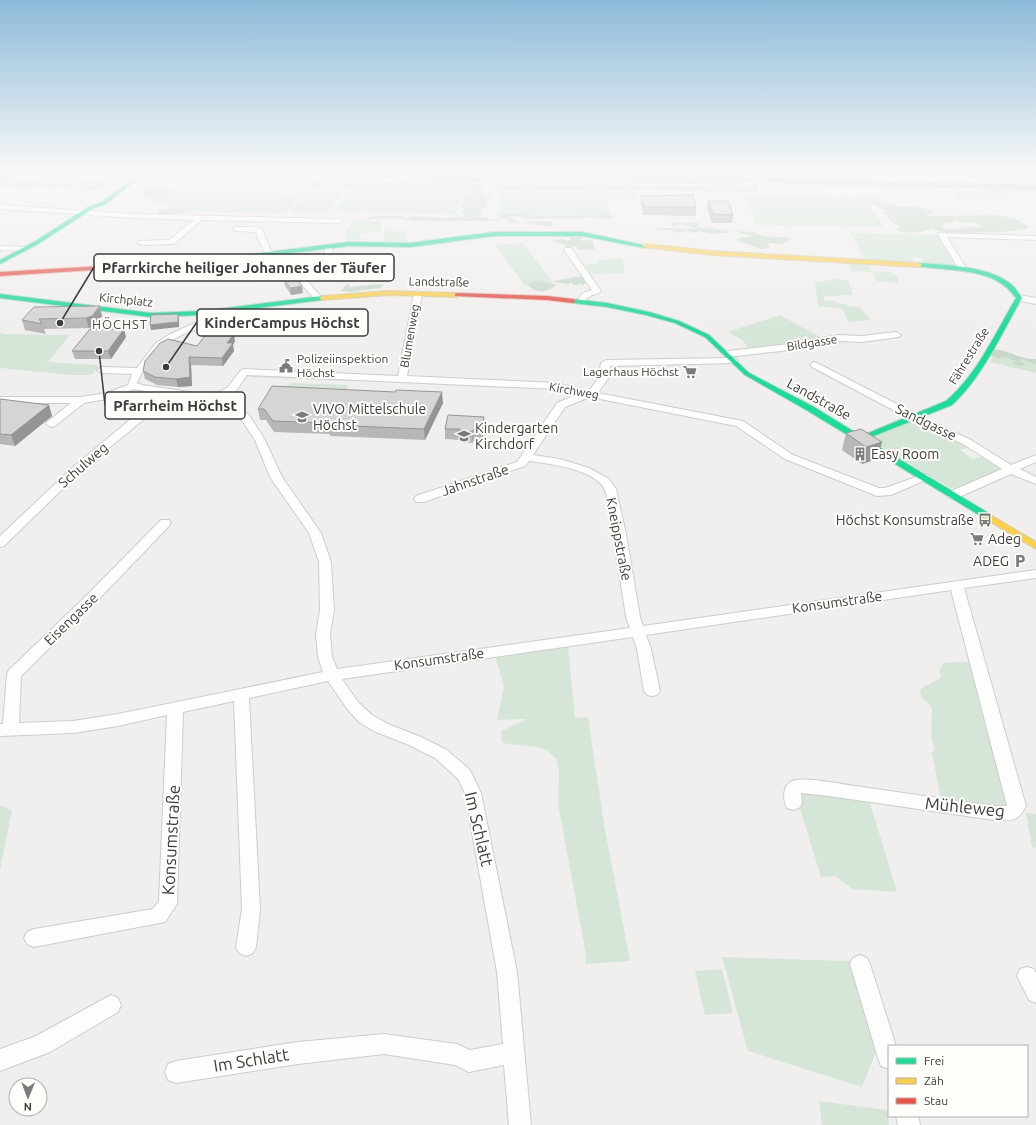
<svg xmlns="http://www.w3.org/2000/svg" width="1036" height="1125" font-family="Ubuntu,sans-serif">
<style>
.green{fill:#d5e6d8}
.forest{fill:#c7d8ca;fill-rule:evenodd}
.water{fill:#a6c5c6}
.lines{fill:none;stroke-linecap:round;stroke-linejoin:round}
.river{fill:#a6c5c6;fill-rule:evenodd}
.street-casing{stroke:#cdcccb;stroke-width:2}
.fast-casing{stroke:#cdcccb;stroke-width:2}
.slow-casing{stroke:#cdcccb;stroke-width:2}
.jam-casing{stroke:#cdcccb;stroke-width:2}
.street{fill:#fdfdfc;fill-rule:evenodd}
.fast{fill:#16e098;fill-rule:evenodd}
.slow{fill:#ffcf43;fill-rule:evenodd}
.jam{fill:#f24e42;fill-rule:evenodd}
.wall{fill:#b8b7b6}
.shaded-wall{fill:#969594}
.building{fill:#d6d5d4;stroke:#969594}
.labels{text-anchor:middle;stroke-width:4;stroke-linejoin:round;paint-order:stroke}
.far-street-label{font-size:12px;fill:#3d3d3c;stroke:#fefdfa}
.far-poi-label{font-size:12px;fill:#3d3d3c;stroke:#fefdfa;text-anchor:start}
.far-quarter-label{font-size:13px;letter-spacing:1px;fill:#504f4c;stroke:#fefdfa}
.street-label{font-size:14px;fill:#3d3d3c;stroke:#fefdfa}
.poi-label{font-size:14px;fill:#3d3d3c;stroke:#fefdfa;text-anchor:start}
.near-street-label{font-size:17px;fill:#3d3d3c;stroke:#fefdfa}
.leader{fill:none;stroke:#3d3d3c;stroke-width:1.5}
.callout-dot{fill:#3d3d3c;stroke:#fefdfa;stroke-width:1.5}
.callout{fill:#fefdfa;stroke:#3d3d3c;stroke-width:1.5}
.callout-label{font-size:15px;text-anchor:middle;font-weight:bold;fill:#3d3d3c}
</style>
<rect width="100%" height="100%" fill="#f0efed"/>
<g class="green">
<path d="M354,186L467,190L455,215L335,211Z"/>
<path d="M990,189L1036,190V194H1000L1006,200L960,201L954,191H993Z"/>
<path d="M503,190L636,191L637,193L635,194L636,198H609L608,193H607L610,215H499L501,193H591V192L503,191Z"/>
<path d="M308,191L343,192L327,213L290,212Z"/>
<path d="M202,192C189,204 173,208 156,203L176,193Z"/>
<path d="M205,192L297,194H301L285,214L173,211L172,207L191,201Z"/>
<path d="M745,196L865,198L884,227L756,225Z"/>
<path d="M354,220L379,221L382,223L380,232L360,233L361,243L347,244L345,233Z"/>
<path d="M384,230L405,231L408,244L384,243Z"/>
<path d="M851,233L936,235L939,237L956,266L924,264L921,258H912L914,264L865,261Z"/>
<path d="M523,243L551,280L555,285L539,280L525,286L495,245Z"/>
<path d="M326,250L318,253V256L281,261L277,257L279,255Z"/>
<path d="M623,258L624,272L623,273L589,274L582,265L599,263L598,260Z"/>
<path d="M849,262L871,266H869L870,271L891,272L892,275H897L899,283L876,281L873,272L851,271Z"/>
<path d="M834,279L848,280L853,295L824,296V300L835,301L836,303L847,304L848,306L859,307L871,320L848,322L843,309L818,306L815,282H824V281Z"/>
<path d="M780,315L824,339L751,350L742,340L728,332Z"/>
<path d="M0,333H3V334L70,335L43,368L49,362L96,365L101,367L98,370H95L92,375H71L0,368Z"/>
<path d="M995,350L1036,362V373L990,362Z"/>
<path d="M251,375L352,379L350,381L250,377Z"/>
<path d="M290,383L348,385L342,399L282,396Z"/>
<path d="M912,421L921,423L972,447L960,450L973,459L986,456L1007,469C989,476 969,489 950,488L875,443L874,437Z"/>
<path d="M568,645L575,718L588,717L604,824L630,961L586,964L585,949L558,804L559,772L557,760L547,750L537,747L502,743L501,731L526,719L497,720L504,687L495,655Z"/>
<path d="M959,662H969L974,667L1008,806L996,807L941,800L932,752L935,750C929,736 932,722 932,707L922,698L920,690C927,683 934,683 941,677L939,670L944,663Z"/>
<path d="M802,790L863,798L870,803L897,892L853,889L835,876L821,877L798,802Z"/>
<path d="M0,805L12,810L0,870Z"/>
<path d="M1026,813L1036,814V848L1032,847Z"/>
<path d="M722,957L850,961L877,1049L862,1087L748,1051Z"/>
<path d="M722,969L733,1013L705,1015L695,971Z"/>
<path d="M819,1101L887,1110L889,1125H822Z"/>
</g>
<g class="forest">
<path d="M41,172H135L64,177L75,179L100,177L102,178L97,180L90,179L75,181L66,179L46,181L44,180L62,177L52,175V178L46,179L38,177L47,175Z"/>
<path d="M185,172L294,173L303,175L306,174L326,175L340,174L394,175L400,176V178C380,180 361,179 341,179C333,179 325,176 317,178L318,181L326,183L323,185L324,186L312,189L305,188L313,184L310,181L314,179L312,178L276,176L269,178L265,176L242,175L198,176L191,178L181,174Z"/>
<path d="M0,174L12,175V177L5,181L32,177L36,178L24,181V179L13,180L5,183L113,184L93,191L81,190L86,188L75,185L69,188H63L64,185L50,188L42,185L41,187H28L31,189L23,191L24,188L12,186H0Z"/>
<path d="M369,181L373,182L403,181L408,183L427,184L425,185L426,186L433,182L485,184L486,186L478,189L487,193L492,191V197L483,193L482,195L491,200L483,204L487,205V207L479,210L482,214L475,216L488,218V220L499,219L498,221H413C399,217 379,219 364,219L374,216H403L407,218L413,216L445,218L461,217L465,215L461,212L467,209L461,208V204L464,202L462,199L468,194V189L410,187L387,188L380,186L372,188L355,186C350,190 344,190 338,187L347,182Z"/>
<path d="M756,184L758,193L737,191H670L651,189L518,191L503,189L494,190L490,187L496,185H514L750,187Z"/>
<path d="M151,186L167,187L177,192C171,198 162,198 156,204L150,202L154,198L142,197L147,194L139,193L147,187Z"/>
<path d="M860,196C868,196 875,197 882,200L879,202C885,205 891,201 898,203L896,205L897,206C903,207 908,206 914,206C921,207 926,211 934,211L935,213L928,214L927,215L929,216L996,215L1014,218L1029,227C1022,233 978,232 966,233L965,235H948L932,228C923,233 905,235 896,229L901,228L887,218L889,215L885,214V212H887C880,206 873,206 868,198H861ZM955,220L965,223L974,222L983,227C978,228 974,227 970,227C958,227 949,234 940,225L954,222Z"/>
<path d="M175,208H185L189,211L169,216H155L160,210Z"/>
<path d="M510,214L543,216L612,215L615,217C606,223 598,217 588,217C584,218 581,219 578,219L576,218L529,219L516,216L510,218L520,222L551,221L553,224L550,227L521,222L512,223L507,221L508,219L498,217L499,215Z"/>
<path d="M673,222L686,224L689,222L699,223L698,226L703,229L709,227L733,232L714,234L699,231L694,233L687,231L678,233L671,230H649L668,228L698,229C690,226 682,223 674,227L669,224Z"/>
<path d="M734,231L753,232L763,236L793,238L783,244L768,243L769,248L761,249L736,240L741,237H754Z"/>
<path d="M565,236H583L580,241L583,240L596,241L592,242L595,249L579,250L576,246L567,247L563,244L551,241L561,239L569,241L571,239Z"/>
<path d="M583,276L589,282L582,285L580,283L578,285H573L571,282L568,284L553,282L557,280Z"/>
<path d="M538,280L557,285C549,292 534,295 528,284Z"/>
<path d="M348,284L351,287L378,284L384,285L380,288L350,292L340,291L344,288L343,287Z"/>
<path d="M991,349C1007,349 1021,360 1036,359V364L1021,359L1019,361L1026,364L1019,366L1013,363L1018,361L1012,360L1007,357L999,358L991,356Z"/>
</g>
<g class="water">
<path d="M153,172L604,173L849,179L907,182L1036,184V190L825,185L741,181L659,183L628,179L533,178L480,182H439L395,176Z"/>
<path d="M20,180C49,179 77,181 106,181L105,183L98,184L58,181L14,183Z"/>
</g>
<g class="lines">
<path class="river" d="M635,175L737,177L741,178L743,181L741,184L737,185L631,182L629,179L631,176Z"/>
<g class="street-casing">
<g id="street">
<path d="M0,205L134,214L340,219L344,221L340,223L202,220L174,244L142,245L138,243L139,241L169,240L194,220L134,218L0,209Z"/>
<path d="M234,227H255L262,229C269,245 267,249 282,260L325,254V245H331L333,254L330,258L287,264L306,279L322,298L321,300H315C298,275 263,264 256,232L237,231H234Z"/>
<path d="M939,233L1036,236V240L947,237L965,266L963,270H960L956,268L957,266L938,235Z"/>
<path d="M0,246L25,247L29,249L25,251L0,250Z"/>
<path d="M565,248H571L601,291C597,295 593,294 589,297C585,299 585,302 581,304L577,301L583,293L592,290L564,250Z"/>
<path d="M418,291L422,294L407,376L556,383L589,391L599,377L601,363L606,360L733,358L736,359L738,361L736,363L610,366L609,377L598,393L743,421L793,455L879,488H885L924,474L928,475L930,477L928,479L891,495L877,496L785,459L736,426L590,397L565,407L533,455L560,459L589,468L609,479L616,489L626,534L640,617L643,626L1036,570V578L964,588L1026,806C1017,823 1012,820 994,820L829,796L801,793L802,803L799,808L793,810L787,808C783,800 782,786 792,781C802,776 842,784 855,786C901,793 948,799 994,806H1007L951,590L646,635L651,649L660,691L657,695L652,696L647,695L644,691L637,649L633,637L342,679L358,702L372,715L388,724L421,737L447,750L470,770L481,793L517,972L531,1125H509L504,1065L469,1072L455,1065L384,1054L298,1064L176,1083L168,1080L165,1072L168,1064L176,1061L298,1042L384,1034L457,1044L470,1050L503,1044L497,972L465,793L458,779L435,758L409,745L376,732L360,723L348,710L328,681L249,698L260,909L256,947L253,953L246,956L239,953L236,947L242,909L234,701L183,712L177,904L165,922L34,947L27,944L24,938L27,932L34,929L153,909L159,901L167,715L118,726L73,733L0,736V724H3L7,674L9,670L86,596L161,520H169L171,523L169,526L96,602L21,676L19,723L73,721L118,714L323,672L318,657L316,634L320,610L319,562L309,533L270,477L255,440L241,419L229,410L201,400L172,396L81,471L4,546L0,547V536L73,467L161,394L134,389L112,398L84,403L55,426L51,427L46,424L47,422L71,403H0V397H81L106,393L128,385L132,374L102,373L97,370L102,367L137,368L155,344L170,334L197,322L199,320L198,313L202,310L206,313L208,320C201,330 186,332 176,338C159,348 144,366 137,383L142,385L203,394L211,397L228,387L241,370L244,369L398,376L414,294ZM247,375L556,389L578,394L557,403L517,462L416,496L414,499L416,502H424L525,466L529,461C550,464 586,468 601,484C609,493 608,509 610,520C616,552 621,584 626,617L630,628L337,669L332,657L330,634L334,610L331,562L321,533L282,477L265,440L249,415L237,406L220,400L236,391Z"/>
<path d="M1019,295L1036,298V304L1016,300L1015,298Z"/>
<path d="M896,332L901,335L899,337L862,342L839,341L781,351L727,357L722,354L727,351L781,345L839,335L862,336Z"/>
<path d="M815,362L918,415L971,440L1011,465L1036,455V462L1020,469L1036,477V484L1011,474L957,498H949L947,495L949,492L1002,469L963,444L910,419L812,367L810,365L812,363Z"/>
<path d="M860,955L867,958L870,964L896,1046H889V1069L881,1066L878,1058L850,964L853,958Z"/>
<path d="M1027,967L1034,969L1036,973V1003L1029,1000L1017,976L1020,969Z"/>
<path d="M111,995L118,998L121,1005L118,1012L50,1052L0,1071V1049L36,1036Z"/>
<path d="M896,1116H918L920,1125H898Z"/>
</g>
</g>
<g class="fast-casing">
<g id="fast">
<path d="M833,172L1036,175V177L835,173Z"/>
<path d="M131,180L135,181L106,204L94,208L38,244L0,264V260L34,242L90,206L102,202Z"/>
<path d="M494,232H582L648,246L645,248L582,236H494L410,247L349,246L202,264L199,262L202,260L349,242L410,243Z"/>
<path d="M919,263C946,265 995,266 1015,288C1017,291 1020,295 1022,298C1002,333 982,378 952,405L866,439L990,514L991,516L990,518H984L808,411L745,375L705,337L675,323L646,315L607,307L573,303L570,301L573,299L607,303L649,312L679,321L709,335L749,373L814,407L861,436L946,401C977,375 996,332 1016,298C994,266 951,272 917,266V264Z"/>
<path d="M0,294L151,313L202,311L322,296L325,298L322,300L202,315L151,317L0,298Z"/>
</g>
</g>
<g class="slow-casing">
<g id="slow">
<path d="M645,244L712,251L919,263L922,265L919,267L712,255L643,247L642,246Z"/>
<path d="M388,291L457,293L460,295L457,297L388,295L322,300L319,298L322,296Z"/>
<path d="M987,513L1036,542V549L984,518L983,516Z"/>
</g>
</g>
<g class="jam-casing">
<g id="jam">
<path d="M202,260L205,262L204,263L0,276V272Z"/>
<path d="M457,293L547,296L573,299L576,301L573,303L547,300L455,296V294Z"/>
</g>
</g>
<use href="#street" class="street"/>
<use href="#fast" class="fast"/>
<use href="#slow" class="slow"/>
<use href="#jam" class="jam"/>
</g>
<g class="wall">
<path d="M641,196L696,207V216L643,215L641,204Z"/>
<path d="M708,201L733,215L732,223H712L707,209Z"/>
<path d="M284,279L303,293L291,295L285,286Z"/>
<path d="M34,307L102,316L95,326L89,328L44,329L46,334L25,330L22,320Z"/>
<path d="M126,337L111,359H75L72,351Z"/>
<path d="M235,341L233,345L234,351L223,366L191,365L192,386L178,387L157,385L145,379L143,371L197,346Z"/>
<path d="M0,399L49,405L52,416L15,446L0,444Z"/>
<path d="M443,403L425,440L330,436V434L274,432L266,420H260L258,409Z"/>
<path d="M484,417V427L482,441H473V443L460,442V440L445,439V429Z"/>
<path d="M846,433L882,442L877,459L862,464L842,450Z"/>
</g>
<g class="shaded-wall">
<path d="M302,286L303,293L291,295L290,288Z"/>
<path d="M100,306L102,316L95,326L89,328L86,318Z"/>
<path d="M178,314L179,319V327L151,330L150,325Z"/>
<path d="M124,329L126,337L111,359L108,351Z"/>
<path d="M234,334L235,341L233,345L234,351L223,366L222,358L227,343Z"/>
<path d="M189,357L191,365L192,386L178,387L176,379Z"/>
<path d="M442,392L443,403L425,440L424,429Z"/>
<path d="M49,405L52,416L15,446L11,435Z"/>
<path d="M484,417V427L482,441V430Z"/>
<path d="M473,430V443L472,432Z"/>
<path d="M882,442L877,459L862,464L866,447Z"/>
</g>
<g class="building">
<path d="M693,195L696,207H644L641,196Z"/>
<path d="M708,201H728L733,215L713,214Z"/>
<path d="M296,276L302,286L290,288L284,279Z"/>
<path d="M100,306L92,316L86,318L39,319L42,324L22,320L34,307Z"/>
<path d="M178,314V322L150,325L151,315Z"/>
<path d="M90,329H124L108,351H72Z"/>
<path d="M207,333L234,334L227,343H233L222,358L189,357L190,377L176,379L155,377L143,371L145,361L160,343L168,339L197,346Z"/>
<path d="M272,386L395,392L396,390L442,392L424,429L329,425L330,423L273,421L264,409H258Z"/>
<path d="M0,399L49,405L11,435L0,434Z"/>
<path d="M448,415L484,417L482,430H473L472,432L460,431V429H445Z"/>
<path d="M861,429L882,442L866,447L846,433Z"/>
</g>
<linearGradient id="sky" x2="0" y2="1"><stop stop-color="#8dbbda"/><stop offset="0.52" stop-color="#f8f8f7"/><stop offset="1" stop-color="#f8f8f7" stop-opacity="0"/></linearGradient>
<rect width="1036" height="330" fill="url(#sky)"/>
<defs>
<g id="civic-bare" transform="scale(1.08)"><path d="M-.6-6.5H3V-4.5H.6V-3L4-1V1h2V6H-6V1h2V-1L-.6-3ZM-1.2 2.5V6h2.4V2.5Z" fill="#7c7b7a" stroke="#fefdfa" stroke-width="2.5" paint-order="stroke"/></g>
<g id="supermarket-bare" transform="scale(1.08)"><path d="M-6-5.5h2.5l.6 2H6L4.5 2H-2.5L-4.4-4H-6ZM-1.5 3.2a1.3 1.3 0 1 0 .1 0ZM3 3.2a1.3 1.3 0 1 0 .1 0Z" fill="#7c7b7a" stroke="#fefdfa" stroke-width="2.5" paint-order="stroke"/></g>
<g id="school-bare" transform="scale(1.08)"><path d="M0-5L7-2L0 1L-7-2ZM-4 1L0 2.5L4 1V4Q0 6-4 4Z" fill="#7c7b7a" stroke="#fefdfa" stroke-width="2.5" paint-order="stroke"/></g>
<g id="building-bare" transform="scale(1.08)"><path d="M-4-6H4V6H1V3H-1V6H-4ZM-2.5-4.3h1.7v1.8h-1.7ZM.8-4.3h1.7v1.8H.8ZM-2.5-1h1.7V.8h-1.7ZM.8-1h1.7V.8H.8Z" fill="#7c7b7a" stroke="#fefdfa" stroke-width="2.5" paint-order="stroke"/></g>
<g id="bus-bare" transform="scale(1.08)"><path d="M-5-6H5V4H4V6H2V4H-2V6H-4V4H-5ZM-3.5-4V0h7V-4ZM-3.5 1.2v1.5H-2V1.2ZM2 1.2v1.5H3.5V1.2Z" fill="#7c7b7a" stroke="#fefdfa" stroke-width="2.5" paint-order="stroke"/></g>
<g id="parking-bare" transform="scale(1.08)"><path d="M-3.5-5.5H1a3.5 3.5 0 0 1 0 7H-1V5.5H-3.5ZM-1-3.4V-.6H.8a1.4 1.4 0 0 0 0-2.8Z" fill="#7c7b7a" stroke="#fefdfa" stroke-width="2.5" paint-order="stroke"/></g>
</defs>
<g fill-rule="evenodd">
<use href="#civic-bare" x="286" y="366"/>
<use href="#supermarket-bare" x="690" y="372"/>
<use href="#school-bare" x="302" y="417"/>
<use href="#school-bare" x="464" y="436"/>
<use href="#building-bare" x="860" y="454"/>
<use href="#bus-bare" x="985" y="520"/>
<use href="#supermarket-bare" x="977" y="539"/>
<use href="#parking-bare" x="1020" y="561"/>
</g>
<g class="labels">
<g class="far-street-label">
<text transform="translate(439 282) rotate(1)" y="4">Landstraße</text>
<text transform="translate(126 300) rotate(6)" y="4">Kirchplatz</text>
<text transform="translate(410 336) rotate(-80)" y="4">Blumenweg</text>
<text transform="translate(812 343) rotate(-9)" y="4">Bildgasse</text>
<text transform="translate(969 356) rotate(-58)" y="4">Fährestraße</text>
<text transform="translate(574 391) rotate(10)" y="4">Kirchweg</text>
</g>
<g class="far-poi-label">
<text x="297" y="363">Polizeiinspektion<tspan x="297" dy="14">Höchst</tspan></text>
<text x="679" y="376" text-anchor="end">Lagerhaus Höchst</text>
</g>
<g class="far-quarter-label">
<text x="120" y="329">HÖCHST</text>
</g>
<g class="street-label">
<text transform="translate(819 399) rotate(29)" y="5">Landstraße</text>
<text transform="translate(926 422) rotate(26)" y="5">Sandgasse</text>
<text transform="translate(83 465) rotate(-41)" y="5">Schulweg</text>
<text transform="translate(475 480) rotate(-19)" y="5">Jahnstraße</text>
<text transform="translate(619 539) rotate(79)" y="5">Kneippstraße</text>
<text transform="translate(837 602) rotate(-8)" y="5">Konsumstraße</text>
<text transform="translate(71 619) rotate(-44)" y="5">Eisengasse</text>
<text transform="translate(439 659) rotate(-8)" y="5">Konsumstraße</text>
</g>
<g class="poi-label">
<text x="313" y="414">VIVO Mittelschule<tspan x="313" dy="16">Höchst</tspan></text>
<text x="475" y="433">Kindergarten<tspan x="475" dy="16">Kirchdorf</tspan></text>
<text x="871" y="459">Easy Room</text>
<text x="974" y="525" text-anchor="end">Höchst Konsumstraße</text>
<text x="988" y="544">Adeg</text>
<text x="1009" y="566" text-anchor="end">ADEG</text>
</g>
<g class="near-street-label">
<text transform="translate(965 807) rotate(6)" y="6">Mühleweg</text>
<text transform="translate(479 829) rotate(77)" y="6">Im Schlatt</text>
<text transform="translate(171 840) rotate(-87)" y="6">Konsumstraße</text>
<text transform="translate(251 1060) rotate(-9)" y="6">Im Schlatt</text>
</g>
</g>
<path class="leader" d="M60 323L94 267M166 367L197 322M99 351L105 405"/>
<g class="callout-dot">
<circle cx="60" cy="323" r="4"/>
<circle cx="166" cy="367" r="4"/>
<circle cx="99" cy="351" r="4"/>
</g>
<g class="callout">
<rect x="94" y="254" width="300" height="27" rx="4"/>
<rect x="197" y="309" width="171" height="27" rx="4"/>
<rect x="105" y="392" width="140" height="27" rx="4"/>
</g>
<g class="callout-label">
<text x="244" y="273">Pfarrkirche heiliger Johannes der Täufer</text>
<text x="282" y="328">KinderCampus Höchst</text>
<text x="175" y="411">Pfarrheim Höchst</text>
</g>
<rect x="888" y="1045" width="140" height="72" fill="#fefdfa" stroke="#b1b0ae"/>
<rect x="896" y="1058" width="20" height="6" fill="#16e098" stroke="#b1b0ae"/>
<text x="924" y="1065" font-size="12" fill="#3d3d3c">Frei</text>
<rect x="896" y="1078" width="20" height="6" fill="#ffcf43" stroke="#b1b0ae"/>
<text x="924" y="1085" font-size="12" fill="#3d3d3c">Zäh</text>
<rect x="896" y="1098" width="20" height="6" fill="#f24e42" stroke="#b1b0ae"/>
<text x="924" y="1105" font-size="12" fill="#3d3d3c">Stau</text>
<g transform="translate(28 1097) rotate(181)"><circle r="19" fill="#fefdfa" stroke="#b1b0ae"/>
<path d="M0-3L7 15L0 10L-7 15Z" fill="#7c7b7a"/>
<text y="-6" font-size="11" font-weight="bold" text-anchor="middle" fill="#3d3d3c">N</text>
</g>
</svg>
